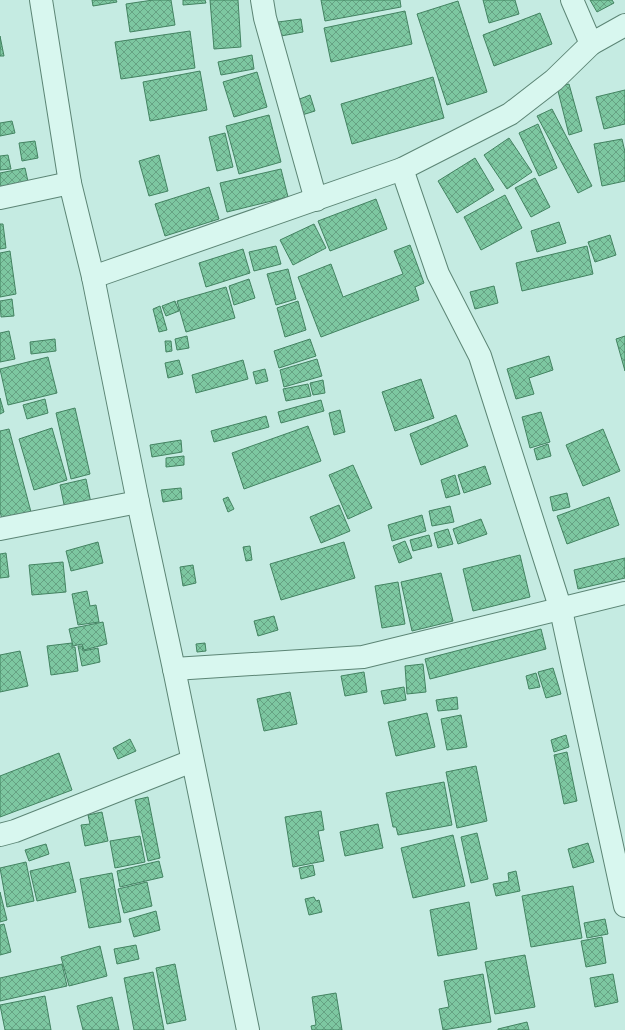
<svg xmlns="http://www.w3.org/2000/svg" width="625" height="1030" font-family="Literata,serif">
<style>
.building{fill:url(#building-cross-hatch);stroke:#438361}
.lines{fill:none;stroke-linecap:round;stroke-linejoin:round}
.minor-casing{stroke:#5c8575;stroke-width:24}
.minor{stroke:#d8f7ef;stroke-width:22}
</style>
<defs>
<pattern id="building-cross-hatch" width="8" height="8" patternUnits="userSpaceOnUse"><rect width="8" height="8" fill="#7dc7a1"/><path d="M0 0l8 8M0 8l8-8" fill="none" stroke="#66a283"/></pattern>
</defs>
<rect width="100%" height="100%" fill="#c5ebe2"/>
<g class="building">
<path d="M92,0H116L117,2L93,6Z"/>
<path d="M153,0H171L175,25L130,32L126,4Z"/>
<path d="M183,0H205L206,3L183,5Z"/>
<path d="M210,0H238L241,47L214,49Z"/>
<path d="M321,0H400L401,7L325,21Z"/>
<path d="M483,0H515L519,14L489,23Z"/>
<path d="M590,0H612L614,3L597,12Z"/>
<path d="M458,1L487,92L447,105L417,14Z"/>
<path d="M405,11L412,44L331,62L324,28Z"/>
<path d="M540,13L552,44L494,66L483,35Z"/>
<path d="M301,19L303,32L281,36L278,22Z"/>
<path d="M190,31L195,68L121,79L115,42Z"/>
<path d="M0,36L4,56H0Z"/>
<path d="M252,55L254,69L221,75L218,62Z"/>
<path d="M200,71L207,110L150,121L143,82Z"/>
<path d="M257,72L267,107L234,117L223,82Z"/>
<path d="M433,77L444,118L352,144L341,104Z"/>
<path d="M569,84L582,131L569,135L557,87Z"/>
<path d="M625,90V124L604,129L596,97Z"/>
<path d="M310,95L315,111L302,115L297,100Z"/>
<path d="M552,109L592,186L578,193L537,116Z"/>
<path d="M269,115L281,162L239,174L226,126Z"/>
<path d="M12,121L15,133L0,136V123Z"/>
<path d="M538,124L557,168L539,176L519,133Z"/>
<path d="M225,133L233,167L217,171L209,137Z"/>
<path d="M509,138L532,172L507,189L484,155Z"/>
<path d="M622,139L625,152V181L602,186L594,144Z"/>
<path d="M35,141L38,158L22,161L19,143Z"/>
<path d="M8,155L11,169L0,170V156Z"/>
<path d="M159,155L168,191L149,196L139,161Z"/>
<path d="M475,158L494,190L457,213L438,181Z"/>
<path d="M25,168L29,186L0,197V173Z"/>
<path d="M281,169L288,197L227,212L220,183Z"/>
<path d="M535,178L550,207L531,217L515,188Z"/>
<path d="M209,187L219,219L165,236L155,204Z"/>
<path d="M505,195L522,228L481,250L464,217Z"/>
<path d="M376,199L387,229L330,251L318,221Z"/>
<path d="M559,222L566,243L537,252L531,231Z"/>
<path d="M0,224H3L6,248L0,249Z"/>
<path d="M314,224L326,248L293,265L280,240Z"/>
<path d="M610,235L616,255L595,262L588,242Z"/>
<path d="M410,245L424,283L415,287L419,300L321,337L298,277L331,264L343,297L403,274L394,251Z"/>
<path d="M276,246L281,264L254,271L249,252Z"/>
<path d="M587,246L593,274L522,291L516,263Z"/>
<path d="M243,249L250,273L206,287L199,263Z"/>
<path d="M10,251L16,294L0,297V253Z"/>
<path d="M288,269L296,299L276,305L267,274Z"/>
<path d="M249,279L255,298L234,305L229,286Z"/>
<path d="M494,286L498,303L475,309L470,292Z"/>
<path d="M226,287L235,318L186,332L177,301Z"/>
<path d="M12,299L14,316L1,317L0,301Z"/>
<path d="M175,301L179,311L166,316L162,306Z"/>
<path d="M298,301L306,330L285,337L277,308Z"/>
<path d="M160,306L167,330L159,332L153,309Z"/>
<path d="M9,331L15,359L0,362V333Z"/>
<path d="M187,336L189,348L177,350L175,339Z"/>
<path d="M625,336V371L616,339Z"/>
<path d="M55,339L56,351L31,354L30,342Z"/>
<path d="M310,339L316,356L279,368L274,351Z"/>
<path d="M165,341H171L172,351L166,352Z"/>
<path d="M549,356L553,370L529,378L534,394L516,399L507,369Z"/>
<path d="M48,357L57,393L8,405L0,369Z"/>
<path d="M317,359L322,376L284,387L280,370Z"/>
<path d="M179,360L183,374L168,378L165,363Z"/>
<path d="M243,360L248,379L196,393L192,375Z"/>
<path d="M265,369L268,381L256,384L253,372Z"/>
<path d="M421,379L434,418L395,431L382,392Z"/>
<path d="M323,380L325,393L313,395L310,383Z"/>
<path d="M308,384L311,396L286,401L283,389Z"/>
<path d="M0,398L4,412L0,414Z"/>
<path d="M45,399L48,413L27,419L23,405Z"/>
<path d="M321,400L324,411L281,423L278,412Z"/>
<path d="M75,408L90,474L71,479L56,413Z"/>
<path d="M340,410L345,432L334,435L329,413Z"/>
<path d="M541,412L550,442L530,448L522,417Z"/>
<path d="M456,415L468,446L421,465L410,434Z"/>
<path d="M266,416L269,427L214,442L211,431Z"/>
<path d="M308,426L321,461L244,489L232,453Z"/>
<path d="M52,428L67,480L34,490L19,439Z"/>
<path d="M9,429L31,512L2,520L0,511V431Z"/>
<path d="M603,429L620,471L583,486L566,445Z"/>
<path d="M181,440L182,452L152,457L150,445Z"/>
<path d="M548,444L551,456L537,460L534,449Z"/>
<path d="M184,456V465L166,467V458Z"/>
<path d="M353,465L372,508L348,519L329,475Z"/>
<path d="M485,466L491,484L464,493L458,475Z"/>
<path d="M455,475L460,494L446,498L441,480Z"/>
<path d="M86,479L92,508L66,514L60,485Z"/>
<path d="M181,488L182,499L163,502L161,490Z"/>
<path d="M567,493L570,507L553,511L550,497Z"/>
<path d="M228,497L234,509L228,512L223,499Z"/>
<path d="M609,497L619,525L567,544L557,516Z"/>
<path d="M339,505L350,531L321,543L310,517Z"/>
<path d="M450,506L454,522L432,526L429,511Z"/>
<path d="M422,515L426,531L392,541L388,525Z"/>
<path d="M481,519L487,534L458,544L453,529Z"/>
<path d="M448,529L453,544L438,548L434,533Z"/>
<path d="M429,535L432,546L413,551L410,540Z"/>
<path d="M405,541L412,558L399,563L393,546Z"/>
<path d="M98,542L103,563L71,571L66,551Z"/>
<path d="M344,542L355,578L281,600L270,564Z"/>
<path d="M250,546L252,560L246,561L243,547Z"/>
<path d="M6,553L9,577L0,578V554Z"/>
<path d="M520,555L530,597L473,611L463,569Z"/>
<path d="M625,558V578L578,589L574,570Z"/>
<path d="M63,562L66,592L32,595L29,565Z"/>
<path d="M193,565L196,583L183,586L180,567Z"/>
<path d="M441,573L453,621L412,631L401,582Z"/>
<path d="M398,582L405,624L382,628L375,586Z"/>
<path d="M87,591L90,606L96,605L99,622L78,625L72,594Z"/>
<path d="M274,616L278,630L258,636L254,621Z"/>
<path d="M103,622L107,644L84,650L82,644L73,646L69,629Z"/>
<path d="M541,629L546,649L430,679L425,659Z"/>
<path d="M72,643V647H75L78,671L51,675L47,646Z"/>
<path d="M205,643L206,651L197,652L196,644Z"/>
<path d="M78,646H82L83,651L98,648L100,662L82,666Z"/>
<path d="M20,651L28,686L0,692V655Z"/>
<path d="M423,664L426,692L407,694L405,666Z"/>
<path d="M553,668L561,694L546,698L538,672Z"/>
<path d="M364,672L367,692L345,696L341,676Z"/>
<path d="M536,673L540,687L529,689L526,676Z"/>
<path d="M404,687L406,700L384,704L381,691Z"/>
<path d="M290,692L297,724L264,731L257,699Z"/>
<path d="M457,697L458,709L438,711L436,700Z"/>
<path d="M427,713L435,747L396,756L388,722Z"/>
<path d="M461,715L467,747L447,750L441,719Z"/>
<path d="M566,735L569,747L554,752L551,740Z"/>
<path d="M130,739L136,751L118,759L113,748Z"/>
<path d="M567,752L577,801L564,804L554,755Z"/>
<path d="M59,753L72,790L0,817V776Z"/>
<path d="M476,766L487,821L457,828L446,772Z"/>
<path d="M444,782L452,825L398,835L396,827H393L386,793Z"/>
<path d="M148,797L160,858L148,861L135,800Z"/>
<path d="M321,811L324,830L318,831L324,861L293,867L285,817Z"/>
<path d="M102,812L108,841L85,846L81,825L90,824L88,815Z"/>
<path d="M378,824L383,848L345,856L340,832Z"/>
<path d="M477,833L488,879L471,883L461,837Z"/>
<path d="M453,835L465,886L413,898L401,848Z"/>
<path d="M140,836L145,862L115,868L110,841Z"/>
<path d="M588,843L594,862L573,868L568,849Z"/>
<path d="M46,844L49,854L29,861L25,850Z"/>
<path d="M159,861L163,877L120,887L117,871Z"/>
<path d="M26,862L34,901L7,907L0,868Z"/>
<path d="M69,862L76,892L37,901L30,871Z"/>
<path d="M313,865L315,875L301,879L299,868Z"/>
<path d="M516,871L520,891L496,896L493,884L509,881L508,873Z"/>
<path d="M112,873L121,922L89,928L80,879Z"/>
<path d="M147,882L152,906L124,913L118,889Z"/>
<path d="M573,886L582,938L531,947L522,896Z"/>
<path d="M0,892L7,920L0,922Z"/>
<path d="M314,897L316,901L319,900L322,912L309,915L305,899Z"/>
<path d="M469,902L477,949L438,956L430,910Z"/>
<path d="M156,911L160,930L134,937L129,919Z"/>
<path d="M605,919L608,934L587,938L584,923Z"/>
<path d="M4,924L11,952L0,955V925Z"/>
<path d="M602,937L606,963L586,967L581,941Z"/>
<path d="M136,945L139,959L117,964L114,949Z"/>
<path d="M100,946L107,976L69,986L61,957Z"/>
<path d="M525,955L535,1007L495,1014L485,962Z"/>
<path d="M62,964L67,986L0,1001V978Z"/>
<path d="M175,964L186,1020L167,1024L156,968Z"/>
<path d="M153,972L164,1030H134L124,978Z"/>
<path d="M483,974L491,1022L443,1030L439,1009L449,1007L444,981Z"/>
<path d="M613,974L618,1002L595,1007L590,978Z"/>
<path d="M336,993L342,1030H312L311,1026L316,1025L312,997Z"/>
<path d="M45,996L51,1030H5L0,1005Z"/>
<path d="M112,997L119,1030H83L77,1006Z"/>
<path d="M527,1022L529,1030H498V1029Z"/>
</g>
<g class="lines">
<g class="minor-casing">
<g id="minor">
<path d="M41,0L70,183L93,277L138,502L174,669L248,1030"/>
<path d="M262,0L265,18L316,200"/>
<path d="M572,0L591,44L625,25"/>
<path d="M402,169L438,274L480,356L561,610L625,906"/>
<path d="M0,198L70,183"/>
<path d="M93,277L402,169L510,114L554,80L591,44"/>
<path d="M0,529L138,502"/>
<path d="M174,669L363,657L625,593"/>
<path d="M0,835L15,831L192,761"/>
</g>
</g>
<use href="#minor" class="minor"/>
</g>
</svg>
